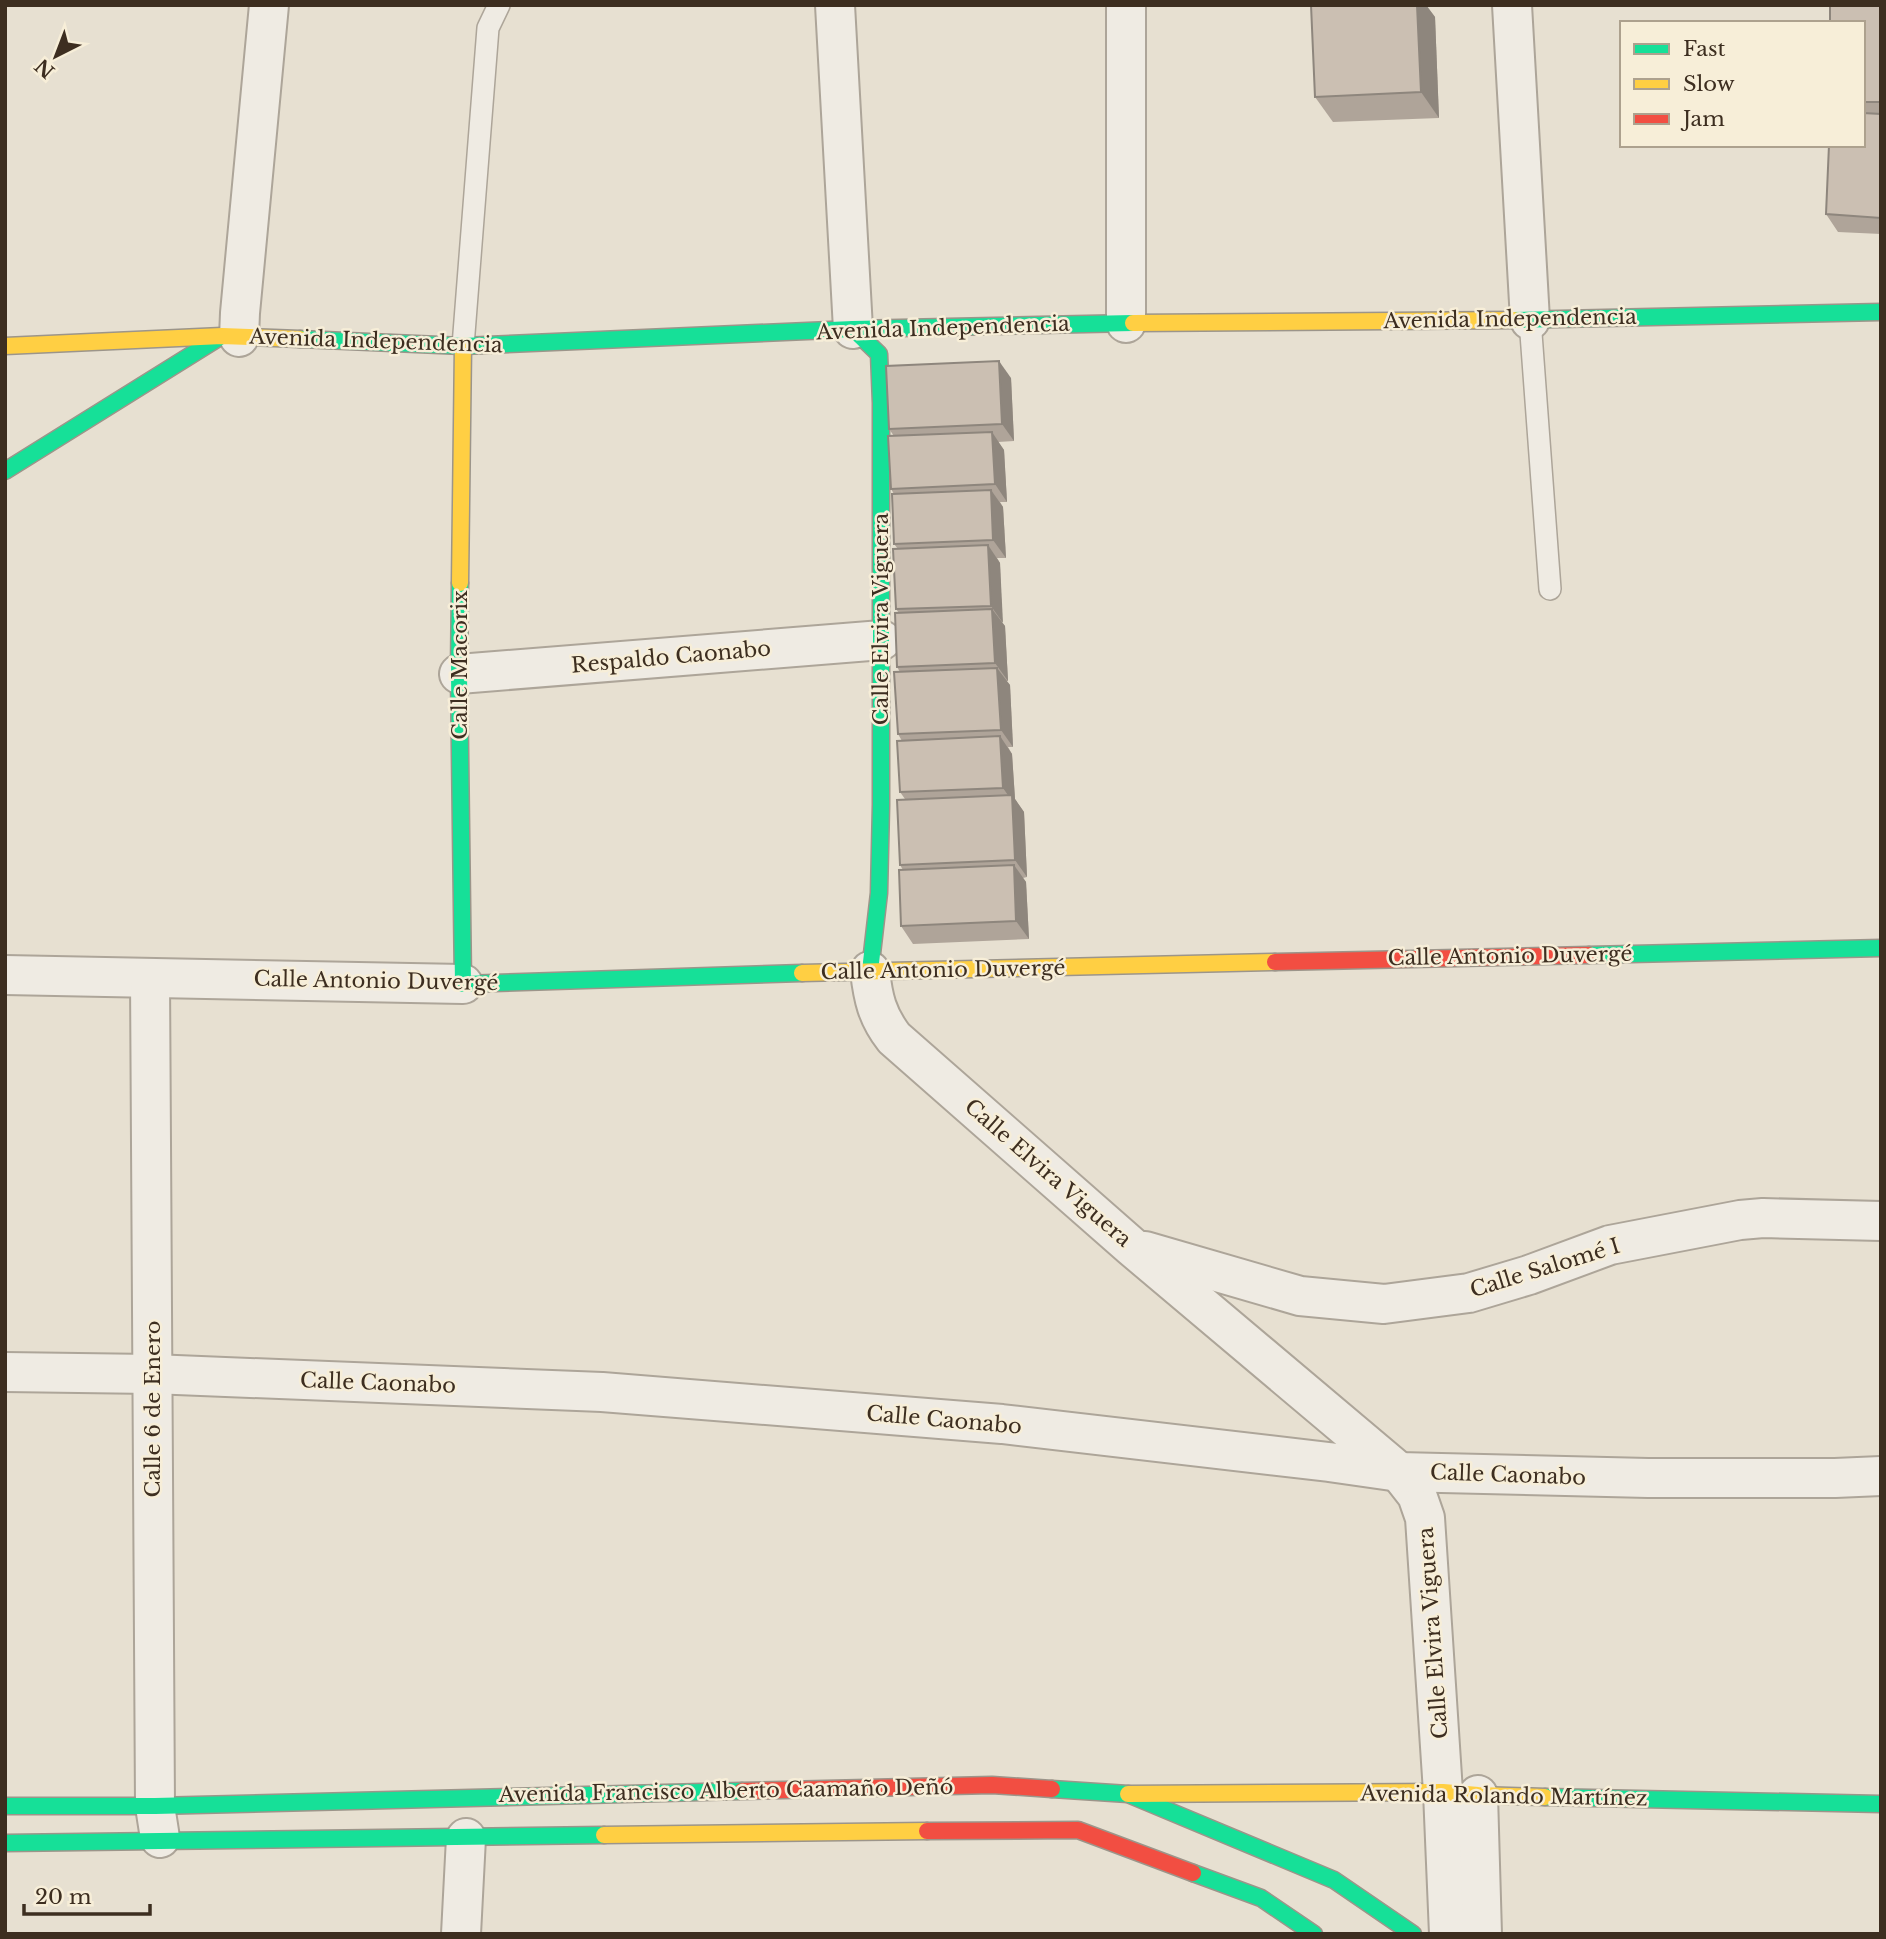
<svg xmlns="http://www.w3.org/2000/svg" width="1886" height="1939" font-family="'Libre Baskerville',serif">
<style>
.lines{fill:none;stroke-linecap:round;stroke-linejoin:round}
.lane-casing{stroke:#ada599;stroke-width:24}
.street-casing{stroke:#ada599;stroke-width:42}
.fast-casing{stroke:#9c958a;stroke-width:19}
.slow-casing{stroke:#9c958a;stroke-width:19}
.jam-casing{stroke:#9c958a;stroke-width:19}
.lane{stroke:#efebe3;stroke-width:21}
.street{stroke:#efebe3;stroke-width:38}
.fast{stroke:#16e098;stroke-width:16}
.slow{stroke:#ffcf43;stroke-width:16}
.jam{stroke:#f24e42;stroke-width:16}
.wall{fill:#afa499}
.shaded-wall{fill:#8e867d}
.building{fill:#cbbfb2;stroke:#8e867d;stroke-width:2}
.labels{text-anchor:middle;stroke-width:5;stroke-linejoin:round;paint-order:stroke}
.street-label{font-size:21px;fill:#3d2e20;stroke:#f7eed8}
</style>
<rect width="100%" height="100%" fill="#e7e0d1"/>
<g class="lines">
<g class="lane-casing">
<g id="lane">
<path d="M1530,320L1550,589"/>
<path d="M463,346L488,28L499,5"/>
</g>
</g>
<g class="street-casing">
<g id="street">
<path d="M835,5L853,329"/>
<path d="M1126,5V323"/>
<path d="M1512,5L1530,320"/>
<path d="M239,337L240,313L269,5"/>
<path d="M459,674L882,640"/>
<path d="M870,971C873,998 877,1016 894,1038L1132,1247L1399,1472L1417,1495L1425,1518L1443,1792L1449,1934"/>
<path d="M5,975L463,984"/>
<path d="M150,978L155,1806L160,1838"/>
<path d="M1145,1251L1300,1296L1384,1304L1469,1293L1529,1275L1610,1245L1740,1220L1763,1218L1881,1221"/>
<path d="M5,1372L152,1374L602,1392L1002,1424L1329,1462L1399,1472L1648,1478H1835L1881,1476"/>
<path d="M1478,1795L1482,1934"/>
<path d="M461,1934L466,1838"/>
</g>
</g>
<g class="fast-casing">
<g id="fast">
<path d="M1514,320L1881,312"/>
<path d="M853,329L879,354L881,403V805L879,893L870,971"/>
<path d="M300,339L463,346L853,329L1133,323"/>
<path d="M5,471L220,337"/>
<path d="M460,583L459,674L463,984L802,973"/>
<path d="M1589,955L1881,948"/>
<path d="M1052,1789L1128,1794L1334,1880L1413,1934"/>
<path d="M1545,1797L1881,1804"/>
<path d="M5,1806H155L742,1791"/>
<path d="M5,1843L604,1835"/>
<path d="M1193,1873L1261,1898L1314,1934"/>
</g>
</g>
<g class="slow-casing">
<g id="slow">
<path d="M1133,323L1514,320"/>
<path d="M5,346L222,336L300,339"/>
<path d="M460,583L463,346"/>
<path d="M802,973L1275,962"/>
<path d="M1128,1794L1443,1792L1478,1795L1545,1797"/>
<path d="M604,1835L927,1831"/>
</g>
</g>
<g class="jam-casing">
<g id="jam">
<path d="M1275,962L1589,955"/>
<path d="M742,1791L992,1785L1052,1789"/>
<path d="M927,1831L1078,1830L1193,1873"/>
</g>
</g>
<use href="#lane" class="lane"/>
<use href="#street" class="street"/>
<use href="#fast" class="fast"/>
<use href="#slow" class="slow"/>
<use href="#jam" class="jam"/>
</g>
<g class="wall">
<path d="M1417,5H1426L1435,17L1439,118L1333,122L1315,97Z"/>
<path d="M1881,5V234L1838,232L1826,214L1863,145V23Z"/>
<path d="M1011,378L1014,441L998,442L1004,450L1007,502H1000L1003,507L1006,558H997L1000,563L1002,623L1005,626L1008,681H1006L1010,685L1013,747H1008L1012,754L1015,799L1024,812L1027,877L1023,878L1026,882L1029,939L913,944L901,926L903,870L900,865L905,799L900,792L902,741L898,734L900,672L897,667L899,613L896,609L898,549L894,544V494L891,489L894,436L889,429Z"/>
</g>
<g class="shaded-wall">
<path d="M1417,5H1426L1435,17L1439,118L1421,92Z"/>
<path d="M999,361L1011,378L1014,441L1002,424Z"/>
<path d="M992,432L1004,450L1007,502L995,484Z"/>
<path d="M991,490L1003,507L1006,558L993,540Z"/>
<path d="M988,545L1000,563L1003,623L991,606Z"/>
<path d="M992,609L1005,626L1008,681L995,663Z"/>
<path d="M997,668L1010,685L1013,747L1001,730Z"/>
<path d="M1000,736L1012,754L1015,799L1024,812L1027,877L1015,860L1012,801L1003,788Z"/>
<path d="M1014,865L1026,882L1029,939L1016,921Z"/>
</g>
<g class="building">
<path d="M1311,5H1417L1421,92L1315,97Z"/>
<path d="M1830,5H1881V102H1863V23H1830Z"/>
<path d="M1863,113L1881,114V218L1826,214L1829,145H1863Z"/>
<path d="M999,361L1002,424L889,429L886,366Z"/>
<path d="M992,432L995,484L891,489L888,436Z"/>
<path d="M991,490L993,540L894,544L892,494Z"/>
<path d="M988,545L991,606L896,609L893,549Z"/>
<path d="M992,609L995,663L897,667L895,613Z"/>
<path d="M997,668L1001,730L898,734L894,672Z"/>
<path d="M1000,736L1003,788L900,792L897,741Z"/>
<path d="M1012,795L1015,860L900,865L897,800Z"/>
<path d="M1014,865L1016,921L901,926L899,870Z"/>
</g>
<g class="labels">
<g class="street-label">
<text transform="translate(1510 319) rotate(-1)" y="7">Avenida Independencia</text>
<text transform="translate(943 328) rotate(-2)" y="7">Avenida Independencia</text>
<text transform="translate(376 341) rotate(2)" y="7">Avenida Independencia</text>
<text transform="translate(881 619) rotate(-90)" y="7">Calle Elvira Viguera</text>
<text transform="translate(671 657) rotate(-5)" y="7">Respaldo Caonabo</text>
<text transform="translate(460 665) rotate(-90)" y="7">Calle Macorix</text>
<text transform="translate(1510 956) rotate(-1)" y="7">Calle Antonio Duvergé</text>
<text transform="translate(943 970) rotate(-1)" y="7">Calle Antonio Duvergé</text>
<text transform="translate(376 981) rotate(1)" y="7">Calle Antonio Duvergé</text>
<text transform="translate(1048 1173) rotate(41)" y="7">Calle Elvira Viguera</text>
<text transform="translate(1545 1268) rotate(-17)" y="7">Calle Salomé I</text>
<text transform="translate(378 1383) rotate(2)" y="7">Calle Caonabo</text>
<text transform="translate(153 1409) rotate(-90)" y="7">Calle 6 de Enero</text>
<text transform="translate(944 1420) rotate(5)" y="7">Calle Caonabo</text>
<text transform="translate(1508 1475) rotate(2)" y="7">Calle Caonabo</text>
<text transform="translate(1433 1633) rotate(-94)" y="7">Calle Elvira Viguera</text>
<text transform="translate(726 1791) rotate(-1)" y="7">Avenida Francisco Alberto Caamaño Deñó</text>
<text transform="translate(1504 1796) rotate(1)" y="7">Avenida Rolando Martínez</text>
</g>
</g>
<rect width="1886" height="1939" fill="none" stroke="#3d2e20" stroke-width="14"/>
<rect x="1620" y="21" width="245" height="126" fill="#f7eed8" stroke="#ada18e" stroke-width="2"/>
<rect x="1634" y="44" width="35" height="10" fill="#16e098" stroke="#ada18e" stroke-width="2"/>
<text x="1683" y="56" font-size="21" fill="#3d2e20">Fast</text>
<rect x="1634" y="79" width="35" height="10" fill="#ffcf43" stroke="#ada18e" stroke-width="2"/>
<text x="1683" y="91" font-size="21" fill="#3d2e20">Slow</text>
<rect x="1634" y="114" width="35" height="10" fill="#f24e42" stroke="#ada18e" stroke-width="2"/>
<text x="1683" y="126" font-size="21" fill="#3d2e20">Jam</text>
<g transform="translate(56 56) rotate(222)" stroke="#f7eed8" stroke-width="5" paint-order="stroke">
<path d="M0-5L12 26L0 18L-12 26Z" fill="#3d2e20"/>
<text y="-10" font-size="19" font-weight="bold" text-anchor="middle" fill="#3d2e20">N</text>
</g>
<path d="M24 1904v10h126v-10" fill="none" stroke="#3d2e20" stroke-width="3.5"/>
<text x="35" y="1904" font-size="21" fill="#3d2e20" stroke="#f7eed8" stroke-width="5" paint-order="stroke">20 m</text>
</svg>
